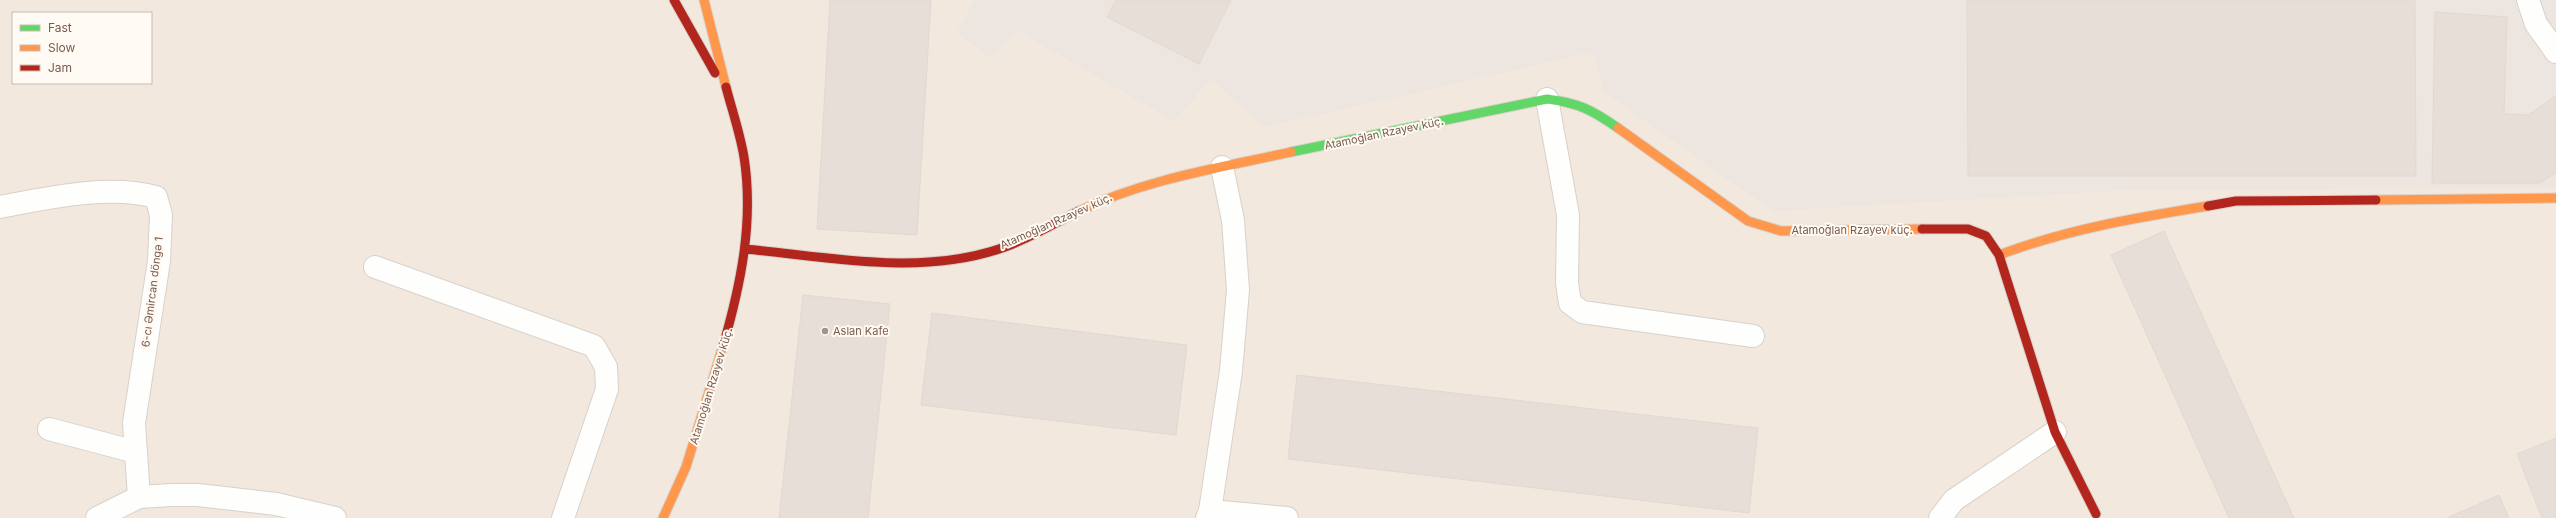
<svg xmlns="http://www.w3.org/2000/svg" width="2556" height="518" font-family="Inter,sans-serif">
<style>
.residential{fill:#f2e8de;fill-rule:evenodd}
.industrial{fill:#ede5e0}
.building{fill:#e6ded7;stroke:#e2d8d2}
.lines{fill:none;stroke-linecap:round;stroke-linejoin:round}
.lane-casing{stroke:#d7d1cb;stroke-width:24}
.street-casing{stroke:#d7d1cb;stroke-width:24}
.fast-casing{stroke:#d9d2cb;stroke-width:11}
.slow-casing{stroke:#d9d2cb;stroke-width:11}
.jam-casing{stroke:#d9d2cb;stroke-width:11}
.lane{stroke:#fefefd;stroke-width:22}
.street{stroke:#fefefd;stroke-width:22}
.fast{stroke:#63d668;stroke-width:9}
.slow{stroke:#ff974d;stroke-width:9}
.jam{stroke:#b3261e;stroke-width:9}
.poi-dot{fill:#a69286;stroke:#fffaf3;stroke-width:1.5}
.labels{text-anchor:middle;stroke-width:4;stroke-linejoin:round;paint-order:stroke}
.street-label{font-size:11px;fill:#7a5c4d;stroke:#fffaf3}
.poi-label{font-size:11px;fill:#7a5c4d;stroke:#fffaf3;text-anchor:start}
</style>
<rect width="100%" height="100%" fill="#f9f5f0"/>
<path class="residential" d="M0,0H2556V518H0ZM13,13H151V83H13Z"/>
<path class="industrial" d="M974,0H2556V188L2128,190L1773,211L1604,92L1593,52L1265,127L1211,79L1174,121L1018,31L991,58L957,33Z"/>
<g class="building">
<path d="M830,0H931L917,235L817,229Z"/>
<path d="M1116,0H1231L1199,64L1107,17Z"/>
<path d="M1967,0H2415L2416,176H1968Z"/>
<path d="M2435,12L2507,17L2504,114L2528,115L2556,96V173L2540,183H2432Z"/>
<path d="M2164,231L2294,518H2229L2111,255Z"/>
<path d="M803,295L890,304L868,518H779Z"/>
<path d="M932,313L1187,345L1176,435L921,405Z"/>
<path d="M1297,375L1758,428L1749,513L1288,459Z"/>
<path d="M2556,438V518H2542L2517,454Z"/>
<path d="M2499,495L2509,518H2447Z"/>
</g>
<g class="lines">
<g class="lane-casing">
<g id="lane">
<path d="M2528,0L2536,24L2556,52"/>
<path d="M375,267L594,346L606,367L607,389L563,518"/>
</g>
</g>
<g class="street-casing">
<g id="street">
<path d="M1547,99L1568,215L1567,283L1570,303L1582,312L1753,336"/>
<path d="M0,207C47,198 109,184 156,197L161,215L159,261L134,423L139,497"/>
<path d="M49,429L136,452"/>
<path d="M1210,511L1287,518"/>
<path d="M97,518L139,497L171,495H198L276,504L335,518"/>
<path d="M1207,518L1210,511L1231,371L1238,290L1233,220L1222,167"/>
<path d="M1940,518L1954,500L2055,432"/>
</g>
</g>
<g class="fast-casing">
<path id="fast" d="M1291,152L1547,99C1579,103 1592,110 1618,128"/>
</g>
<g class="slow-casing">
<g id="slow">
<path d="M704,0L726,87"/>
<path d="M1618,128L1748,221L1781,231L1922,229"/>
<path d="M2376,200L2556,198"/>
<path d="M1079,211C1146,179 1219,168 1291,152"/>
<path d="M1999,255C2068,229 2135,218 2208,206"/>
<path d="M663,518L686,467L723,346"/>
</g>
</g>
<g class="jam-casing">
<g id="jam">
<path d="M674,0L715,73"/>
<path d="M2208,206L2236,201L2376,200"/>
<path d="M1922,229H1968L1986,236L1999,255L2055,432L2096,514"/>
<path d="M745,249C830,257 922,277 1005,247C1030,238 1055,223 1079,211"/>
<path d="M723,346C741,284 754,221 744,157C740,133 732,110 726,87"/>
</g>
</g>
<use href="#lane" class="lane"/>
<use href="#street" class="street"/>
<use href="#fast" class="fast"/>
<use href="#slow" class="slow"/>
<use href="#jam" class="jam"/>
</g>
<circle class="poi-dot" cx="825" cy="331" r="4"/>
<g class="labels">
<g class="street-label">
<text transform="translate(1384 133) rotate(-12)" y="4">Atamoğlan Rzayev küç.</text>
<text transform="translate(1056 221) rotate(-24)" y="4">Atamoğlan Rzayev küç.</text>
<text x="1852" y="234">Atamoğlan Rzayev küç.</text>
<text transform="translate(152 292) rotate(-83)" y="4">6-cı Əmircan döngə 1</text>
<text transform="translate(711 386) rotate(-73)" y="4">Atamoğlan Rzayev küç.</text>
</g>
<g class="poi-label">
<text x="833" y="335">Aslan Kafe</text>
</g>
</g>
<rect x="12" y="12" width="140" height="72" fill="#fffaf3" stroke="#cabbb1"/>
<rect x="20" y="25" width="20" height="6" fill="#63d668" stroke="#cabbb1"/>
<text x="48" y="32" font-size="12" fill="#7a5c4d">Fast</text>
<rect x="20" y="45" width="20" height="6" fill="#ff974d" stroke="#cabbb1"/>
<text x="48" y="52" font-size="12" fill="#7a5c4d">Slow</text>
<rect x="20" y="65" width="20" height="6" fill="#b3261e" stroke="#cabbb1"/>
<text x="48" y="72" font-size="12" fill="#7a5c4d">Jam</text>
</svg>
